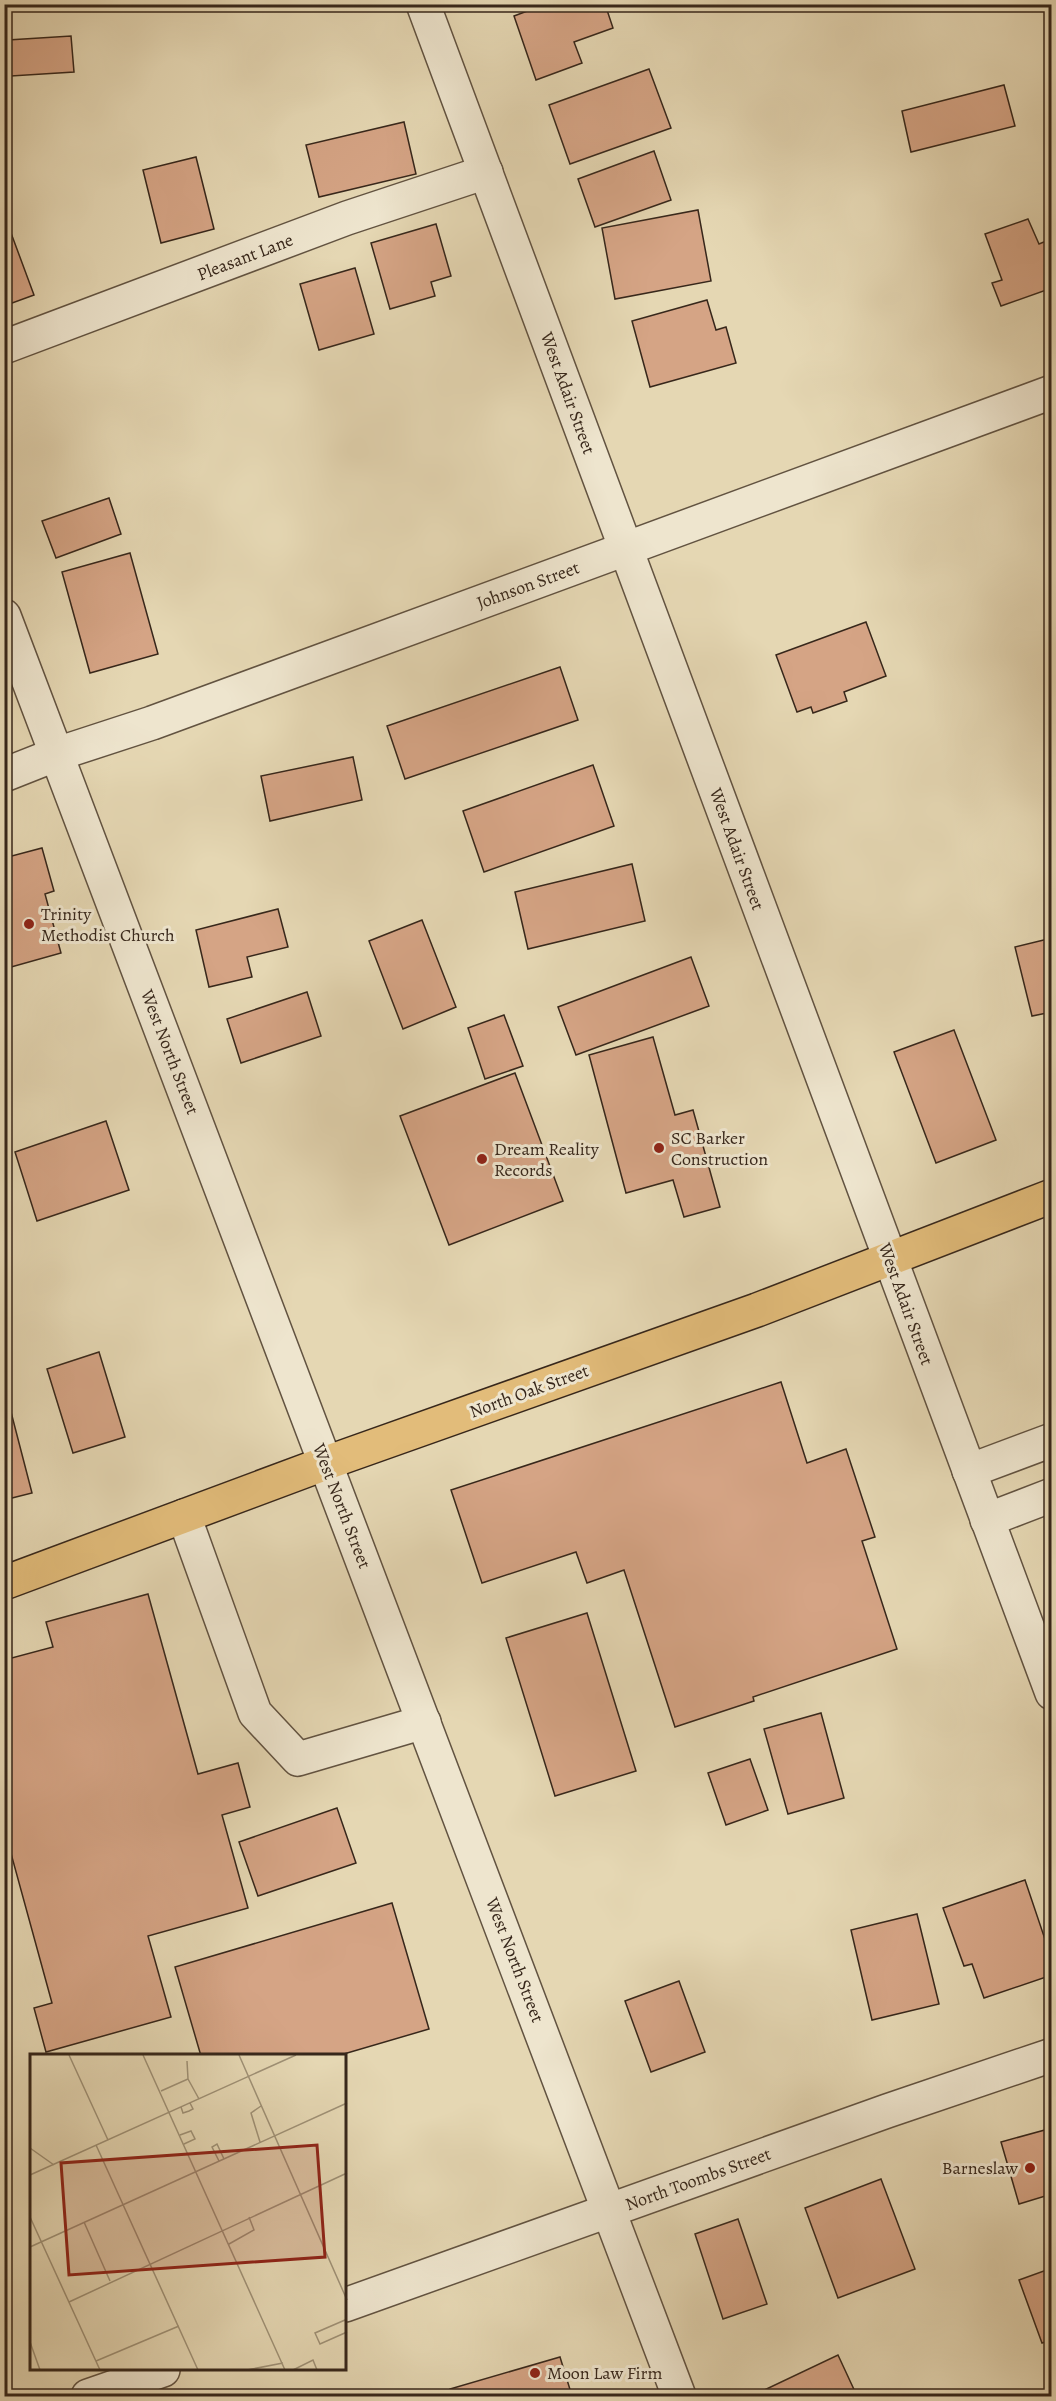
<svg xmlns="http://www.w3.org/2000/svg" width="1056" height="2401" font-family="Alegreya,serif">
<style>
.building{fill:#d5a485;stroke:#37271b;stroke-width:1.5}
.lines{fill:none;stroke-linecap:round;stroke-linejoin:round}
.minor-casing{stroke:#625341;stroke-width:36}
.major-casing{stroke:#37271b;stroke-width:36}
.minor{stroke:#eee5ce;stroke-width:33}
.major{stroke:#e2bc7a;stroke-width:33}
.poi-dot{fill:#8f2418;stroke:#eee5ce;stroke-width:2}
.labels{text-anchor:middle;stroke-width:6;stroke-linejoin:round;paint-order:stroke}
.street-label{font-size:18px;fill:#37271b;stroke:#eee5ce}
.poi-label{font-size:18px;fill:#37271b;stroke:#eee5ce;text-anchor:start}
.inset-road{fill:none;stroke:#9f9176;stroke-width:1.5}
.view{fill:#8f2418;fill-opacity:0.15;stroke:#8f2418;stroke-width:3}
.inset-edge{fill:none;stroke:#37271b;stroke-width:3}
</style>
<rect width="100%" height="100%" fill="#e5d7b3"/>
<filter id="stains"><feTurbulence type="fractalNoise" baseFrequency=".00333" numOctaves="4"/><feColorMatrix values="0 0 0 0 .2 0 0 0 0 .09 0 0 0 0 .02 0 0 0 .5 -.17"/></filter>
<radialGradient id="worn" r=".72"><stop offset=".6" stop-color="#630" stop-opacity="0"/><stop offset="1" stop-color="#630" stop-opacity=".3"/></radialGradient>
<g class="building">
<path d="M546,4H605L613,28L574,42L582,63L536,80L514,16Z"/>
<path d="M71,36L74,72L11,76L8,40Z"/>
<path d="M649,69L671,128L570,164L549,105Z"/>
<path d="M1004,85L1015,126L911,152L902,111Z"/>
<path d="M404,122L416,174L319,197L306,145Z"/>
<path d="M654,151L671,200L595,227L578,179Z"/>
<path d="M196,157L214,229L161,243L143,170Z"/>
<path d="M698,210L711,281L615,299L602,228Z"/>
<path d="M1028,219L1039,244L1051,239L1052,267L1046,269L1052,281V288L1001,306L992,283L1002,280L985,234Z"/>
<path d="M436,224L451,276L431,282L435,296L390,309L371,243Z"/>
<path d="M11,233L34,295L4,306V235Z"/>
<path d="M355,268L374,334L319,350L300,284Z"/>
<path d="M707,300L716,330L726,327L736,363L650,387L632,321Z"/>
<path d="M109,498L121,534L56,558L42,521Z"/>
<path d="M130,553L158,654L90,673L62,572Z"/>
<path d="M866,622L886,676L844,692L847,701L813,713L811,707L797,712L776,655Z"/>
<path d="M560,667L578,720L405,779L387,726Z"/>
<path d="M353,757L362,800L270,821L261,776Z"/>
<path d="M593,765L614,826L484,872L463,811Z"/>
<path d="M42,848L54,891L45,894L61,953L4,969V858Z"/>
<path d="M632,864L645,921L528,949L515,892Z"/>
<path d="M278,909L288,947L247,957L252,977L209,987L196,930Z"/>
<path d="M422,920L456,1007L403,1029L369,941Z"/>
<path d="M1052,938V1012L1032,1016L1015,947Z"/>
<path d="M691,957L709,1006L576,1055L558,1007Z"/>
<path d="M307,992L321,1036L241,1063L227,1019Z"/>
<path d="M504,1015L523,1066L485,1079L468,1028Z"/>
<path d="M954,1030L996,1140L936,1163L894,1052Z"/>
<path d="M653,1037L675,1115L693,1110L720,1207L684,1217L673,1180L626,1193L589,1055Z"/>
<path d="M515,1073L563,1201L449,1245L400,1116Z"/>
<path d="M106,1121L129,1190L37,1221L15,1152Z"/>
<path d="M99,1352L125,1437L73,1453L47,1369Z"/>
<path d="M781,1382L807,1463L846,1449L875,1537L862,1541L897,1649L753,1697L754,1701L675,1727L624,1570L587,1583L576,1552L482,1583L451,1490Z"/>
<path d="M4,1385L32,1493L4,1500Z"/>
<path d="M148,1594L198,1774L238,1763L250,1807L222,1815L248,1908L148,1936L171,2017L46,2052L34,2008L52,2003L4,1828V1660L53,1647L46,1622Z"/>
<path d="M587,1613L636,1771L555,1796L506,1638Z"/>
<path d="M821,1713L844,1798L788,1814L764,1729Z"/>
<path d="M750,1759L768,1810L726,1825L708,1773Z"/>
<path d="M337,1808L356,1863L258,1896L239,1842Z"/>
<path d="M1025,1880L1052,1960V1975L984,1998L972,1964L964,1966L943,1908Z"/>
<path d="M392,1903L429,2029L337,2056H201L175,1967Z"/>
<path d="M917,1914L939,2004L872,2020L851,1930Z"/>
<path d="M679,1981L705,2052L651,2072L625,2001Z"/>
<path d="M1052,2128V2194L1019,2204L1001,2142Z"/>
<path d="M881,2179L915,2269L838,2298L805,2208Z"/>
<path d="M738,2219L767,2304L723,2319L695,2234Z"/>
<path d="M1052,2268V2340L1042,2343L1019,2280Z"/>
<path d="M838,2355L857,2396H762L760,2392Z"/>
<path d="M560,2357L572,2396H452L450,2389Z"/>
</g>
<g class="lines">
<g class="minor-casing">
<g id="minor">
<path d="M423,4L1052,1693"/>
<path d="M4,347L347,218L486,172"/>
<path d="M4,616L679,2396"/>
<path d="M4,775L57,754L152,723L1052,392"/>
<path d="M969,1471L1052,1440"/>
<path d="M184,1516L255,1713L298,1759L424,1722"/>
<path d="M987,1520L1052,1495"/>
<path d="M345,2305L887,2111L1052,2055"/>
<path d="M88,2396L163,2370"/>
</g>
</g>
<g class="major-casing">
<path id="major" d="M4,1583L326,1463L757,1310L1052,1196"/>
</g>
<use href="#minor" class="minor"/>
<use href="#major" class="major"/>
</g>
<g class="poi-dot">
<circle cx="29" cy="924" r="6"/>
<circle cx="659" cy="1148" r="6"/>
<circle cx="482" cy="1159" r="6"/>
<circle cx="1030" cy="2168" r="6"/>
<circle cx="535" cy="2373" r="6"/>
</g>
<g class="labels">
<g class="street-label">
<text transform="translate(245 257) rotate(-21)" y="6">Pleasant Lane</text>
<text transform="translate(568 393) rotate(70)" y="6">West Adair Street</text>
<text transform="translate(528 585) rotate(-20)" y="6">Johnson Street</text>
<text transform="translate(737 849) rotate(70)" y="6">West Adair Street</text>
<text transform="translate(170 1052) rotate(69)" y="6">West North Street</text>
<text transform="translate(906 1304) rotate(70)" y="6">West Adair Street</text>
<text transform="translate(529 1391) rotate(-20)" y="6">North Oak Street</text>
<text transform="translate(342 1506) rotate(69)" y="6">West North Street</text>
<text transform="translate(515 1960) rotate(69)" y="6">West North Street</text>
<text transform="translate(698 2179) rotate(-20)" y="6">North Toombs Street</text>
</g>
<g class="poi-label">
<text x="41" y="920">Trinity<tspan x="41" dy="21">Methodist Church</tspan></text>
<text x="671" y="1144">SC Barker<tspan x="671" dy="21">Construction</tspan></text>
<text x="494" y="1155">Dream Reality<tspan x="494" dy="21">Records</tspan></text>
<text x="1018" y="2174" text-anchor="end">Barneslaw</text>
<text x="547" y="2379">Moon Law Firm</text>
</g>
</g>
<g transform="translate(30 2054)">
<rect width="316" height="316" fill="#e5d7b3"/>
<path class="inset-road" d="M39,1L78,86M113,1L255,316M209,1L317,246M158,25L169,45M131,37L158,25L157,7M151,53L153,59L159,57L163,55L160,49M150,81L161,77L165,85L154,90M230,88L221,59L231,52M66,91L168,316M0,94L24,111M189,107L182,93L187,90L194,105M0,121L266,1M0,163L70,316M54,168L80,227M199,190L224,176L219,163M0,193L317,49M39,248L317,119M317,269L315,266L285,279L290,290L317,278M0,288L10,316M66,307L149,272M217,316L253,309M263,316L283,306L287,316"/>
<path class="view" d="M287,91L295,203L39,221L31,109Z"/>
<rect width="316" height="316" class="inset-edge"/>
</g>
<rect width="1056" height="2401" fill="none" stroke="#e5d7b3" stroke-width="24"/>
<rect x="6" y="6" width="1044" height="2389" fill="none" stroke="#37271b" stroke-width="3"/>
<rect x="12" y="12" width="1032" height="2377" fill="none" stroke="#37271b" stroke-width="1.5"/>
<rect width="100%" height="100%" filter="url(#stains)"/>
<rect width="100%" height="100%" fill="url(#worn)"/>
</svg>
